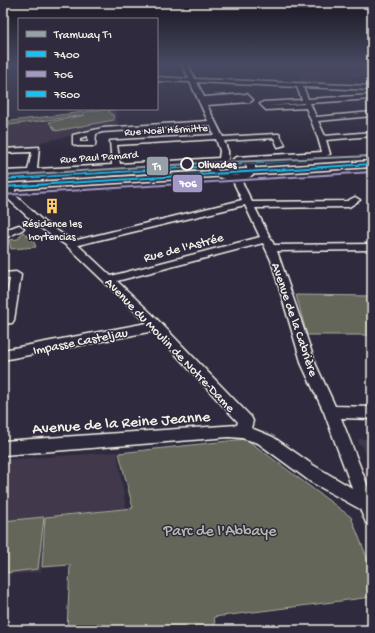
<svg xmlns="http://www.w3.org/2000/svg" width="375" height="633" font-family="'Gochi Hand',sans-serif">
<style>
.built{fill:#42384b}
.green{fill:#646658;stroke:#acaca0}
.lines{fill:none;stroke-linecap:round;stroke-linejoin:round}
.minor-casing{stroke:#f4f1e8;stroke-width:3}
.major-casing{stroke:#f4f1e8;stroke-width:3}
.minor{fill:#2f2a3d;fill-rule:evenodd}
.major{fill:#2f2a3d;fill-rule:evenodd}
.bus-1-casing{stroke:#2f2a3d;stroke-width:3}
.bus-2-casing{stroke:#2f2a3d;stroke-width:3}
.bus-3-casing{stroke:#2f2a3d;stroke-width:3}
.bus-1{fill:#16c1f3;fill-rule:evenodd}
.bus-2{fill:#a499c6;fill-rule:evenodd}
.bus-3{fill:#16c1f3;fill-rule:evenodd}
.tram-1-casing{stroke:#2f2a3d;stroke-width:3}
.tram-1{fill:#95a0a7;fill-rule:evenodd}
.stop-dot{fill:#2f2a3d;stroke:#f4f1e8;stroke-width:2}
.labels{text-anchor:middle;stroke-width:3;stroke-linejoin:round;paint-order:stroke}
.far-street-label{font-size:11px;fill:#f4f1e8;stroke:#2f2a3d}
.far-stop-label{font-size:11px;font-weight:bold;fill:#f4f1e8;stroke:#2f2a3d;text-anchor:start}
.far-poi-label{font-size:11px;fill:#f4f1e8;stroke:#2f2a3d}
.street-label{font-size:13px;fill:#f4f1e8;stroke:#2f2a3d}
.near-street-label{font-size:16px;fill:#f4f1e8;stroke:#2f2a3d}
.near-park-label{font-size:16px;fill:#bab9ae;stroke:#2f2a3d}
.line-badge{stroke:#2f2a3d;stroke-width:1.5}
.badge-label{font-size:11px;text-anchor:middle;font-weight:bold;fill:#fff}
</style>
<rect width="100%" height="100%" fill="#2f2a3d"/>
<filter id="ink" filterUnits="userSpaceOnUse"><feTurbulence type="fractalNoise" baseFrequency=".025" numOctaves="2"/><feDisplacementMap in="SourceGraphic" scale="8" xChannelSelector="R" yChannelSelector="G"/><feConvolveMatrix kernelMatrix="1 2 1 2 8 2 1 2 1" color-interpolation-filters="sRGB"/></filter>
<g filter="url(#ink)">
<g class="built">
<path d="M293,64H372V77L322,78L324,83H321L322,85L302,84Z"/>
<path d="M116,110L118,125L96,128L92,131L41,142L40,145L3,148V127L46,122Z"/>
<path d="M358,439H372V468L362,445L359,444Z"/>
<path d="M117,452L126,508L44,516L41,572L3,575V460Z"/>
</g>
<g class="green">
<path d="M108,109H116L108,111L113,115L114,120L56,131L49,122L85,115L3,126V122Z"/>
<path d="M372,155V158L259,162L258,160Z"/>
<path d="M148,166V169L4,179L5,175Z"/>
<path d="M202,170V172L96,179L97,177Z"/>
<path d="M23,232L34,242L36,247L11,249L9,240L18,239Z"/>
<path d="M296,295L372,296V335H307Z"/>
<path d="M246,439L351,517L372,570V597L214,617L216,630H67L70,565L42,567L45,517L133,508L119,453Z"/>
<path d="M44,517L38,569L3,573V521Z"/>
</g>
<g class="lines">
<g class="minor-casing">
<g id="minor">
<path d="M182,64H188L195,79L372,86V90L303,87L308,99L372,95V99L310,103L316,117L372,112V116L318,121L325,136L372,132V136L326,140L330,154L326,156L250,161L255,166V172L250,177L241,180L252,202L347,201L355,197L360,200L349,207L255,208L274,245L372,244V250L277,251L316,365L335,406L372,407V419L341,418L372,497V525L366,523L360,509L311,482L258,443L242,438L229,437L3,455V441L237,425L238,422L154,331L3,360V350L147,323L67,246L38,226L7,198L6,196L9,184H15V195L44,222L73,241L242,200L233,181L218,177L209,172L210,163L3,177V171L28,170L32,152L3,153V149L39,147L37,169L112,165L110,141L214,135L210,125L102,132L96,134L95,146H77L73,144V135L102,128L208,121L190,82L157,81V77L189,79ZM197,82L297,87L302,100L263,102L260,104L266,110L306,108L318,138L322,152L237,157L233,159L241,161L247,167V171C238,179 225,176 216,169L217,165L228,159V151L224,141L274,138L278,147L285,145L279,134H276L223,137L207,105L250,102L253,100L247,94L204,97ZM304,103V104L268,106ZM88,136V142H80V138ZM216,139L220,151L219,158L120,164L117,145ZM245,205L260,237L111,276L78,245ZM263,243L271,260L302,365L324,412L352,488L313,465L273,437L251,428L253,421L251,417L152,314L117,281Z"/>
<path d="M19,225L24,228L22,230L3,239V231Z"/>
<path d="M16,272L21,275L14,320L12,323L3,324V315L10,279H3V273Z"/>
</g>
</g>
<g class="major-casing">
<path id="major" d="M372,161V167L3,190V184Z"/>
</g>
<use href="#minor" class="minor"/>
<use href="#major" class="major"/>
<g class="bus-1-casing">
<path id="bus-1" d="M372,163V165L3,188V186Z"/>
</g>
<g class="bus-2-casing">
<path id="bus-2" d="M372,171V173L3,196V194Z"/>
</g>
<g class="bus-3-casing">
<path id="bus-3" d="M372,155V157L3,180V178Z"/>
</g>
<use href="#bus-1" class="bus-1"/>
<use href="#bus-2" class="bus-2"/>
<use href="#bus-3" class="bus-3"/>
<g class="tram-1-casing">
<path id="tram-1" d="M372,155V157L204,164L3,177V175L204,162Z"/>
</g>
<use href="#tram-1" class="tram-1"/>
</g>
</g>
<linearGradient id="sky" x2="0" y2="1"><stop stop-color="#1a1722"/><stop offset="0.42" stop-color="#474a62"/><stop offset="1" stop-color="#474a62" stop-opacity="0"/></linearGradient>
<rect width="375" height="153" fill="url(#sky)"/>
<defs>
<g id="building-bare" transform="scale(1.2)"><path d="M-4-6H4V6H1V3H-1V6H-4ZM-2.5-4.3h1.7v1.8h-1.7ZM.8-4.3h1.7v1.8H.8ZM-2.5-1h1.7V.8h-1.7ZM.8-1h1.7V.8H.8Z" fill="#ffd166" stroke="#2f2a3d" stroke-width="2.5" paint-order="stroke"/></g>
</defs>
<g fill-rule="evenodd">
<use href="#building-bare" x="52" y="206"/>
</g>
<circle class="stop-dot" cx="187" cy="164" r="6"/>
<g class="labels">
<g class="far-street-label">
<text transform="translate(166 129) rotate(-3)" y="4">Rue Noël Hérmitte</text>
<text transform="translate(99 156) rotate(-4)" y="4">Rue Paul Pamard</text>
</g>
<g class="far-stop-label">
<text x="198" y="168">Olivades</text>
</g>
<g class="far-poi-label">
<text x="52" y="227">Résidence les<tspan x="52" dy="13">hortencias</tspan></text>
</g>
<g class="street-label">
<text transform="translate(183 246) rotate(-15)" y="5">Rue de l'Astrée</text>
<text transform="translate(296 319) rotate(71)" y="5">Avenue de la Cabrière</text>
<text transform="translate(80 340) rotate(-11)" y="5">Impasse Casteljau</text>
<text transform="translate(171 344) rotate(46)" y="5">Avenue du Moulin de Notre-Dame</text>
</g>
<g class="near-street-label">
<text transform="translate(121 421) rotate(-4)" y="6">Avenue de la Reine Jeanne</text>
</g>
<g class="near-park-label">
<text x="220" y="535">Parc de l'Abbaye</text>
</g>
</g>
<g class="line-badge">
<rect x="146" y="156" width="23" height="20" rx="4" fill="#95a0a7"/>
<rect x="172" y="174" width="31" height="19" rx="4" fill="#a499c6"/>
</g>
<g class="badge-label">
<text x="157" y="170">T1</text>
<text x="188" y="187">706</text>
</g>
<rect width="375" height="633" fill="none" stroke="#2f2a3d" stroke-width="16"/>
<rect x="8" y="8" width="359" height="617" fill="none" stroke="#f4f1e8" stroke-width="1.5" filter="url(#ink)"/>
<rect x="18" y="18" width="140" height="92" fill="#2f2a3d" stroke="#7e7a81"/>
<rect x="26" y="31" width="20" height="6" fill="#95a0a7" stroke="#7e7a81"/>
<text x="54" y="38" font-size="12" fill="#f4f1e8">Tramway T1</text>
<rect x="26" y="51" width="20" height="6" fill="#16c1f3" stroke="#7e7a81"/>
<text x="54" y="58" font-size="12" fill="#f4f1e8">7400</text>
<rect x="26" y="71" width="20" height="6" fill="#a499c6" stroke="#7e7a81"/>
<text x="54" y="78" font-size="12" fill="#f4f1e8">706</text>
<rect x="26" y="91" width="20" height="6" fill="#16c1f3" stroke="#7e7a81"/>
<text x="54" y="98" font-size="12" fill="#f4f1e8">7500</text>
</svg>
